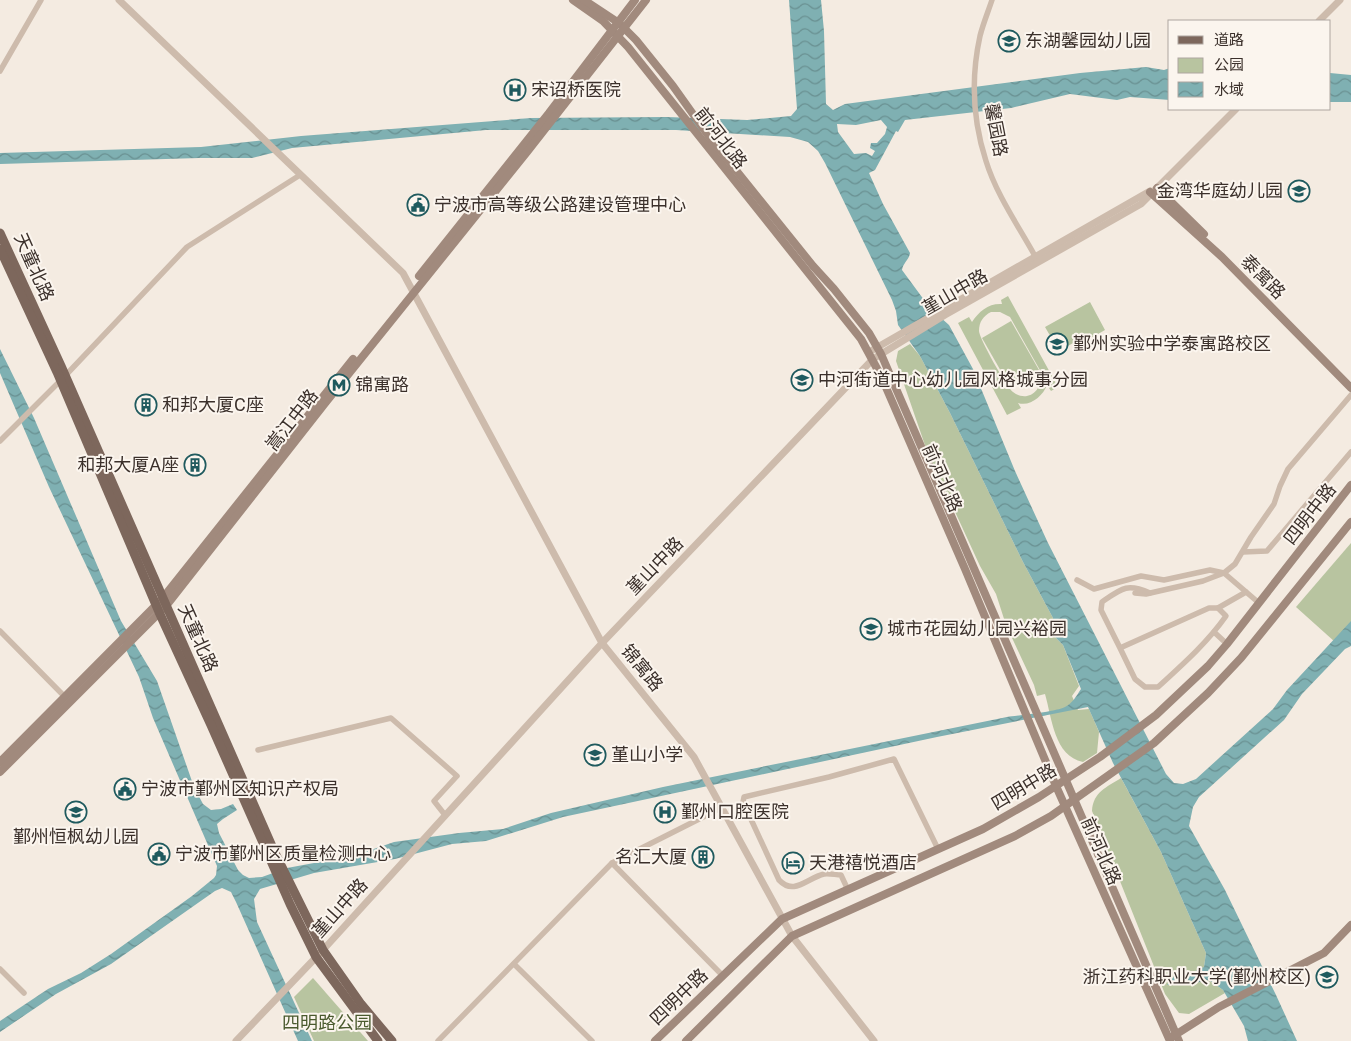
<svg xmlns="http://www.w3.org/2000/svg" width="1351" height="1041" font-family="Roboto,'Noto Sans SC',sans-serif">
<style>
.green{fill:#b8c4a0;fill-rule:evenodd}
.water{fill:url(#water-waves);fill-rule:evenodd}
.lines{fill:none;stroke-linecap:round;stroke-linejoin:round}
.minor{stroke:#cdbbac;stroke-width:5.5}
.tertiary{stroke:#cdbbac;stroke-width:7}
.secondary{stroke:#a18a7d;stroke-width:8}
.primary{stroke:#7d675c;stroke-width:9}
.labels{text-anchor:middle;stroke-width:4;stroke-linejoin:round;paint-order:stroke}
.poi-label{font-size:18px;fill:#3b302b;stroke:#fbf5ee;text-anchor:start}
.street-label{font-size:18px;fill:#3b302b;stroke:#fbf5ee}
.park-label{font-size:18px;fill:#4a5a2e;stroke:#fbf5ee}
</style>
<defs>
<pattern id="water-waves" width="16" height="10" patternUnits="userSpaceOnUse" patternTransform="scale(1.25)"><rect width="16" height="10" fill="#7fb0b2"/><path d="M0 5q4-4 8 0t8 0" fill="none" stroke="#699091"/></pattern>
</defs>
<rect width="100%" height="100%" fill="#f4ebe1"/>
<g class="green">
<path d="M1008,296L1058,387L1051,391L1047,385C1043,396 1030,407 1018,403L1021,408L1007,415L958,323L969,317L972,322C979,311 989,303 1002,304L1001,300ZM991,312H1000L1010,317L1041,372C1044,388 1029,404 1013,392C1007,388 979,338 979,331C979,322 983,316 991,312Z"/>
<path d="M1090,302L1105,330L1091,338L1089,334L1059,351L1045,327Z"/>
<path d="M1011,321L1039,370L1010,387L982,338Z"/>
<path d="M910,344L920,356L950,413L1023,562L1053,618L1051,633L1063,645L1079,686L1072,696L1078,710L1089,709L1099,732L1097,753L1083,762C1054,756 1052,718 1045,694L1037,696L1034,685L1006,625L996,594L980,566L927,451L896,361L898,351Z"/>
<path d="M1351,543V631L1335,642L1296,607Z"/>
<path d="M1121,778L1161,852L1206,953L1204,967L1193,972L1175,975L1190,984L1209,980L1223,990L1225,993L1189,1014L1179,1013L1165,994L1092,811C1093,792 1107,787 1121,778Z"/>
<path d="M313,978L368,1041H314L294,997Z"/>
</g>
<g class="water">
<path d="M789,0H821L824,31L826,104L833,110L845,104L1080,73L1146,67L1164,70L1170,68V100L1130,97L1117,100L1070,94L1011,108L905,120L898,132L896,131L875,170L869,173L883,204L910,253C909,260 903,263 902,270L930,308L949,325L973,369L1015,471L1048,543L1166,774L1174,783L1183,784L1196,779L1273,709L1287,690L1351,621V646L1345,649L1302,694L1284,720L1199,797L1193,807L1189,826L1225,890L1276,995L1297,1041H1248L1244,1026L1223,990L1209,980L1190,984L1167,985L1175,975L1193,972L1204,967L1206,953L1161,852L1113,763L1088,707L937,737L563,817L486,841L452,844L395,859L314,873L260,889L254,899L257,922L312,1041H298L236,902L231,892L222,888L215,891L111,964L56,994L0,1032V1021L48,989L81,973L111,954L192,896L214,878L216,875L217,866L153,718L139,677L49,487L0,373V349L34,418L121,621L157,681L194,787L203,804L211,810L221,809L233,804L237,810L223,819L217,824L219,833L238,870L243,875L249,878L262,877L287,868L341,858L368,851L394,842L459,833L503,829L551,813L663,787L1007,717C1020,715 1055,712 1065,707C1072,704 1077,695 1081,689L1063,645L1051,633L1053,618L1023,562L950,413L920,356L898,325L896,311L892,300L825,163L818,151L808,142L790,137L676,130H486L292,148L252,158H199L0,164V153L201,147L301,136L531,118L667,117L747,120L791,116L797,109ZM881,120L887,127L885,134L877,143H871L870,148L875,151L872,156L866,153L854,154L838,132L837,124L856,125Z"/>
<path d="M1330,73L1351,75V102H1330Z"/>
</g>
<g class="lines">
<g class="minor">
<path d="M992,0C988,12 983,24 980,36C971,77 973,121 986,161C996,194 1019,227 1035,256"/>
<path d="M0,71L41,0"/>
<path d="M0,441L65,376L187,247L300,175"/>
<path d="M1243,552L1267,551L1351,452"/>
<path d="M1077,580L1094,589L1141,576L1164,580L1210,570L1224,573L1259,603"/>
<path d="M1135,593L1146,594L1203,581L1224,573L1235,564L1251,537L1274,504L1280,486L1288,469L1351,395"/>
<path d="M1218,608L1246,592"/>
<path d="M0,631L66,698"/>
<path d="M1214,632L1227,644"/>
<path d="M1120,648L1209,608H1218L1226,616C1207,643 1182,665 1158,687H1145L1135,679L1120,648L1101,610L1102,602C1122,588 1127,583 1150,593"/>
<path d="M258,750L391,718L457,776L434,801L445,815"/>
<path d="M612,863L723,976"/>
<path d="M848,890L841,875C836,875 829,873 824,874C807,878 794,896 779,880L743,802L744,797L829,777L894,759L938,849"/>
<path d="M514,964L592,1041"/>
<path d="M0,969L24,993"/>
<path d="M438,1041L612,863L721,808"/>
</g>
<g class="tertiary">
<path d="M119,0L403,273L602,643L694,757L792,936L874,1041"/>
<path d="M1319,21L1340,0"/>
<path d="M869,352L1150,191"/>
<path d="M236,1041L323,950L602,643L873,359L945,315L1141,204L1236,109"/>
</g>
<g class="secondary">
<path d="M573,0L603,21L628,47L861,339L881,376L965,569L1056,786L1170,1041"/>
<path d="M584,0L619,23L636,40L673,86L710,138L813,266L834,289L869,333L881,354L1179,1041"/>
<path d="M1157,188L1204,234"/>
<path d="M1150,192L1222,257L1351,388"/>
<path d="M419,276L549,113L635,0"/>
<path d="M0,762L162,599L353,359"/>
<path d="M0,772L166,606L326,402L527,152L646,0"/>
<path d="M1172,1037L1219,1007L1324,953L1351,925"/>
<path d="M655,1041L782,919L983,829L1039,797L1100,757L1156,715L1208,666L1227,644L1351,485"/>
<path d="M686,1041L792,936L1015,836L1051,816L1154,743L1208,693L1241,658L1351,522"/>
</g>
<g class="primary">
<path d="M0,233L61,366L275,853L323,950L361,1004L392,1041"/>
<path d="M0,249L57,372L159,612L211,725L290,904L316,957L378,1041"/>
</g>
</g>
<defs>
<g id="school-ring" transform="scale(1.125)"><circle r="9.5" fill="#fbf5ee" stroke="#1f5a5e" stroke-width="1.5"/><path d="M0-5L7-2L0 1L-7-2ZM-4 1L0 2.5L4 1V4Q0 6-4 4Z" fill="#1f5a5e"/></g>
<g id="hospital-ring" transform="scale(1.125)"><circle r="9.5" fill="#fbf5ee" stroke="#1f5a5e" stroke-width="1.5"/><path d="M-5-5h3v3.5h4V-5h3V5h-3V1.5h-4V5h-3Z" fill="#1f5a5e"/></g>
<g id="civic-ring" transform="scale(1.125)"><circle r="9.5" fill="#fbf5ee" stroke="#1f5a5e" stroke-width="1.5"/><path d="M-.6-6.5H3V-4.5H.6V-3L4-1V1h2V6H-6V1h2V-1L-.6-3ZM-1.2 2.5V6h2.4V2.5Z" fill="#1f5a5e"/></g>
<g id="metro-ring" transform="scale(1.125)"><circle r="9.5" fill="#fbf5ee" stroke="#1f5a5e" stroke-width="1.5"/><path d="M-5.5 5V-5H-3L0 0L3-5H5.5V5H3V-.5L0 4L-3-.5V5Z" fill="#1f5a5e"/></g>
<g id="building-ring" transform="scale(1.125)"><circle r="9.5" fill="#fbf5ee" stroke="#1f5a5e" stroke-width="1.5"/><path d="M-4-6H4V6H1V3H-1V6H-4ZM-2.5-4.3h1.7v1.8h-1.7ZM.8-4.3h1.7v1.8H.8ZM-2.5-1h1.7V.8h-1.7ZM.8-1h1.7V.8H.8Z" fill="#1f5a5e"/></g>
<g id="hotel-ring" transform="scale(1.125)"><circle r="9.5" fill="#fbf5ee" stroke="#1f5a5e" stroke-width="1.5"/><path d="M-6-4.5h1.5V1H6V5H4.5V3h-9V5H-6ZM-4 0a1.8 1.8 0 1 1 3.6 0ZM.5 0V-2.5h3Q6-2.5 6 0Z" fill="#1f5a5e"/></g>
<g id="university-ring" transform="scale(1.125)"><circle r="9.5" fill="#fbf5ee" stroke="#1f5a5e" stroke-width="1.5"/><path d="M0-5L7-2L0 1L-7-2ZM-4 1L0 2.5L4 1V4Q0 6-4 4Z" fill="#1f5a5e"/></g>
</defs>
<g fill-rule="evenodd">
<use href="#school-ring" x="1009" y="41"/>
<use href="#hospital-ring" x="515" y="90"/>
<use href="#school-ring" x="1299" y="191"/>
<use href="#civic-ring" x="418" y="205"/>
<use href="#school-ring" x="1057" y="344"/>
<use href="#school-ring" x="802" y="380"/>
<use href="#metro-ring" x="339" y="385"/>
<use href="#building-ring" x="146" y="405"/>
<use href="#building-ring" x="195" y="465"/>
<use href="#school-ring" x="871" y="629"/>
<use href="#school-ring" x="595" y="755"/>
<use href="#civic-ring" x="125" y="789"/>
<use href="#school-ring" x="76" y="812"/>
<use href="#hospital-ring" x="665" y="812"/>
<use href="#civic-ring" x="159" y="854"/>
<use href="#building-ring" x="703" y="857"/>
<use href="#hotel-ring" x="793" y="863"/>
<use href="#university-ring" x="1327" y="977"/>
</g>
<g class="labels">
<g class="poi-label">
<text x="1025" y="47">东湖馨园幼儿园</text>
<text x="531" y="96">宋诏桥医院</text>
<text x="1283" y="197" text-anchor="end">金湾华庭幼儿园</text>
<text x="434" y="211">宁波市高等级公路建设管理中心</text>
<text x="1073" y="350">鄞州实验中学泰寓路校区</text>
<text x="818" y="386">中河街道中心幼儿园风格城事分园</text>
<text x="355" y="391">锦寓路</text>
<text x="162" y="411">和邦大厦C座</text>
<text x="179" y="471" text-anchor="end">和邦大厦A座</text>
<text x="887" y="635">城市花园幼儿园兴裕园</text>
<text x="611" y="761">堇山小学</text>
<text x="141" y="795">宁波市鄞州区知识产权局</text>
<text x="681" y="818">鄞州口腔医院</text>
<text x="76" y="843" text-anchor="middle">鄞州恒枫幼儿园</text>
<text x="175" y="860">宁波市鄞州区质量检测中心</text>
<text x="687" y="863" text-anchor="end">名汇大厦</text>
<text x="809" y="869">天港禧悦酒店</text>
<text x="1311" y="983" text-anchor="end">浙江药科职业大学(鄞州校区)</text>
</g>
<g class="street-label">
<text transform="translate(996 130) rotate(79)" y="6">馨园路</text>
<text transform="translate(721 138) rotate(52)" y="6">前河北路</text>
<text transform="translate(34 267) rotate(66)" y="6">天童北路</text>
<text transform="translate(1263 277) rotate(45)" y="6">泰寓路</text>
<text transform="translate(955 292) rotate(-30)" y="6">堇山中路</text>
<text transform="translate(292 420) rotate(-52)" y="6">嵩江中路</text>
<text transform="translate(942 478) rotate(66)" y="6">前河北路</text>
<text transform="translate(1310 514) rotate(-52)" y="6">四明中路</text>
<text transform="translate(655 566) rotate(-46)" y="6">堇山中路</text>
<text transform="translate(198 638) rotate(66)" y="6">天童北路</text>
<text transform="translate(642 668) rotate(51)" y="6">锦寓路</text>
<text transform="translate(1024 787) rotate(-31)" y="6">四明中路</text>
<text transform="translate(1101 851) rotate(66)" y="6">前河北路</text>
<text transform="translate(340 908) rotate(-48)" y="6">堇山中路</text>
<text transform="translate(679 997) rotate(-44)" y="6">四明中路</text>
</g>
<g class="park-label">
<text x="327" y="1029">四明路公园</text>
</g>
</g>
<rect x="1168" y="20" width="162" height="90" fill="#fbf5ee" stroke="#aea6a0"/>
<rect x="1178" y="36" width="25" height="8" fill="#7d675c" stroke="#aea6a0"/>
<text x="1214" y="45" font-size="15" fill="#3b302b">道路</text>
<rect x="1178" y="58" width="25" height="15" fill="#b8c4a0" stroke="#aea6a0"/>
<text x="1214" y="70" font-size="15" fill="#3b302b">公园</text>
<rect x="1178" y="82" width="25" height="15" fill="url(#water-waves)" stroke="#aea6a0"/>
<text x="1214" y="95" font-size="15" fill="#3b302b">水域</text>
</svg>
